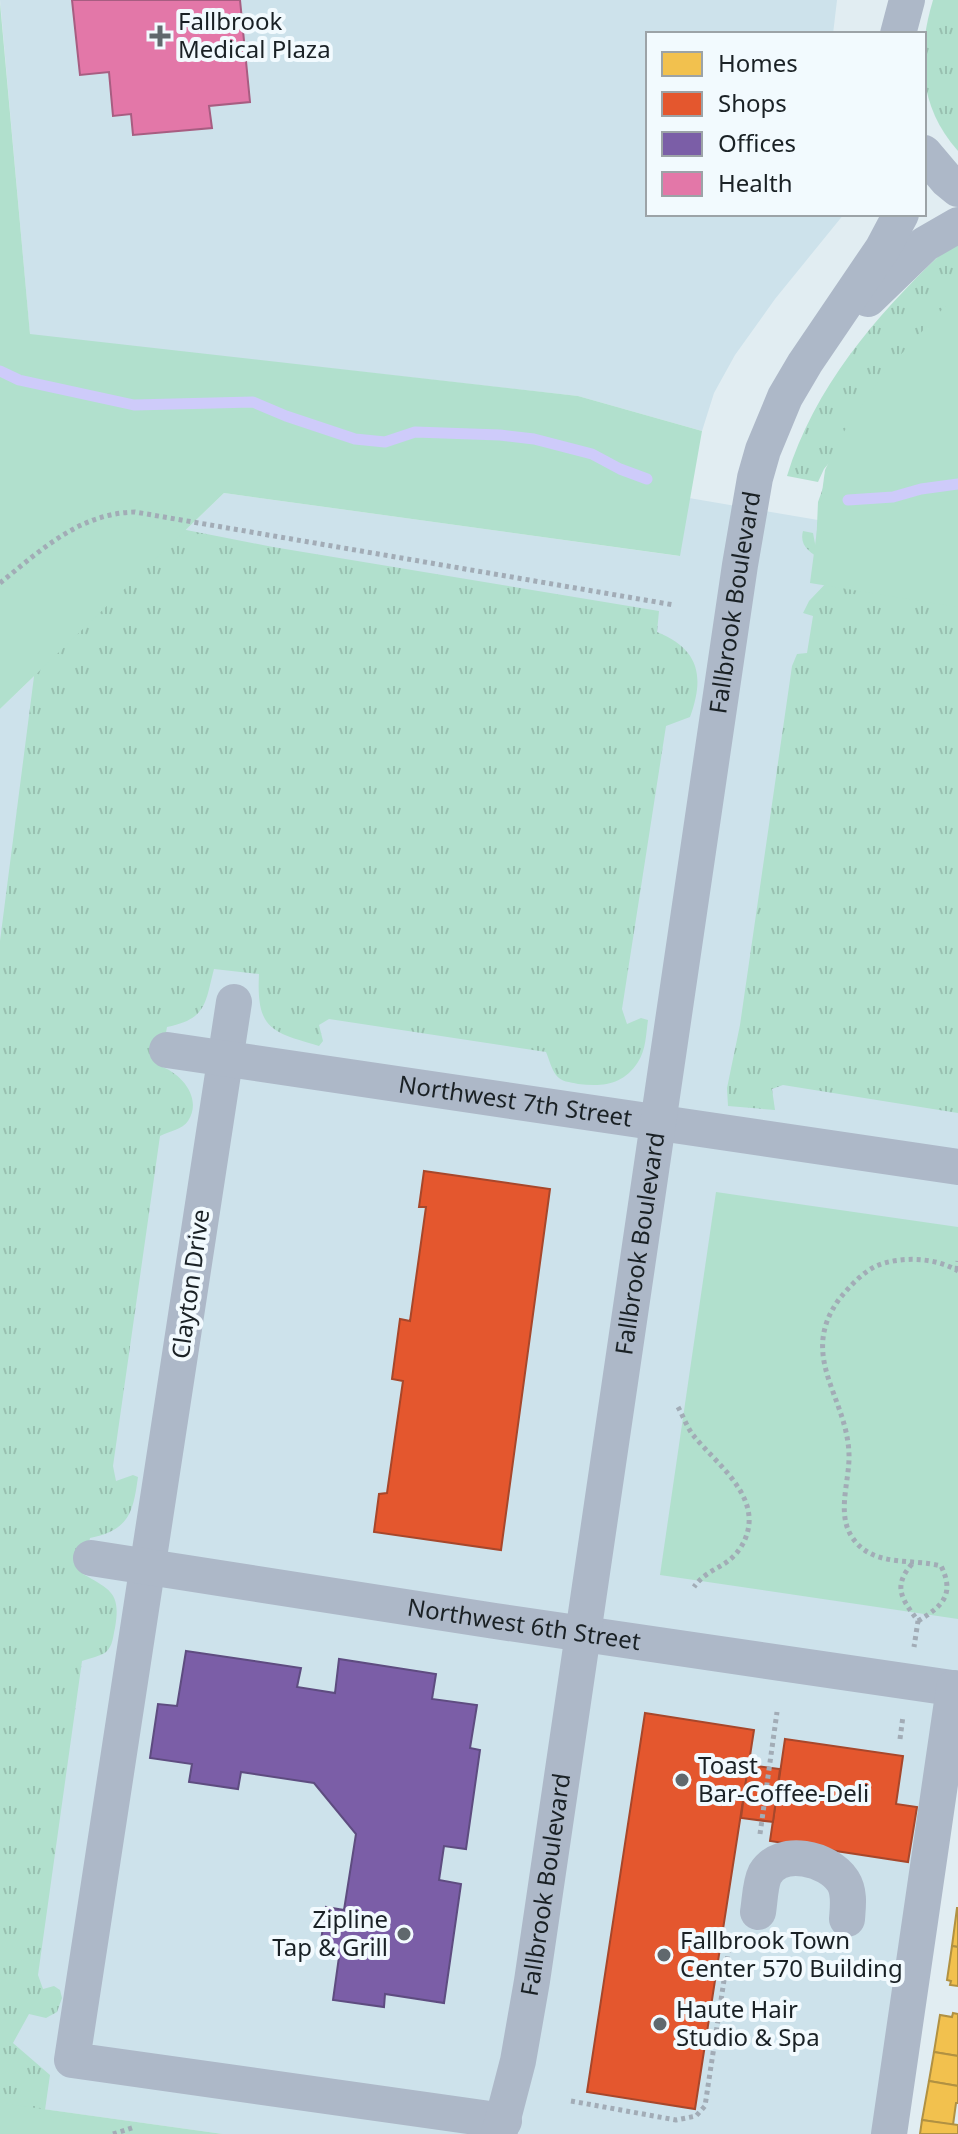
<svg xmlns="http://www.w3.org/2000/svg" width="958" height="2134" font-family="'Noto Sans',sans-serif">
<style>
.built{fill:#cde2eb}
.grass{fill:url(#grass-tufts)}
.park{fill:#b1e0cd}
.homes{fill:#f2c14e;stroke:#b19142;stroke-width:2}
.shops{fill:#e4572e;stroke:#a7472b;stroke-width:2}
.offices{fill:#7b5ea7;stroke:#5e4c80;stroke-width:2}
.health{fill:#e377a8;stroke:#a75d81;stroke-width:2}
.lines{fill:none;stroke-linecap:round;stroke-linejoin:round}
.stream{stroke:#cecbfa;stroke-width:11}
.path{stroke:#a2acb6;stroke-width:5;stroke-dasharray:4 4;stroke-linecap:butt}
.minor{stroke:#adb8c8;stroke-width:36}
.poi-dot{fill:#60686d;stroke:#f2fafe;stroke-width:3}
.labels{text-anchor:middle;stroke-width:8;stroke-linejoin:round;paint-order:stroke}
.poi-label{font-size:24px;fill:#1a2125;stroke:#f2fafe;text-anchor:start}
.street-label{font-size:24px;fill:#1a2125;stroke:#f2fafe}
</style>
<defs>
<pattern id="grass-tufts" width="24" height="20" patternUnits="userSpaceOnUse" patternTransform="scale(2)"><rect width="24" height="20" fill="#b1e0cd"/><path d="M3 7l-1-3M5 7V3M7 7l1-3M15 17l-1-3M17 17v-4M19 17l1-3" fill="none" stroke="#98c0b0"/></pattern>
</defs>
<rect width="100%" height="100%" fill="#e1edf2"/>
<g class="built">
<path d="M0,0H837L833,34H648V214H844L775,299L735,355L714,393L702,431L578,396L30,335Z"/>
<path d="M224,493L679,556L689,498L818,520L958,607V1732L874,2134H223L6,2104L0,2093V709Z"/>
</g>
<g class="grass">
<path d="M933,0H958V151C918,106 917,53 933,0Z"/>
<path d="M958,238V332L822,560C810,552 799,546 803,531L813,533L816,549L818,502L834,457L824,469L818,482L787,476C816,381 886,304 958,238Z"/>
<path d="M161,525L273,547L659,611L657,632C699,649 705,676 690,717L666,726L622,1009L627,1024L641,1018L648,1020C646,1034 646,1050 638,1062C623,1085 603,1087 578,1084C570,1082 561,1082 556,1075C551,1068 549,1059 546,1052L329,1019L319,1025L323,1041L319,1046C272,1032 256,1030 259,974L214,969C205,1003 207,1019 167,1027L160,1066C181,1073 203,1098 188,1121C183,1129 168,1132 160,1136L113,1466L116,1481L133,1475L138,1477C133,1513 129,1530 90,1538L83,1574C111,1590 121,1593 115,1628C113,1636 113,1646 106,1652C101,1656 90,1658 82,1661L38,1975L43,1989L54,1986L60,1990L62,1998L57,2012L46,2018L29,2014L13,2043L50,2075L44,2117L93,2134H0V941L50,552Z"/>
<path d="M958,570V1113L783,1085L772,1089L775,1110L728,1106L727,1088L740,1025L792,666L797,654L807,653L813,616L803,613L809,601L830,579Z"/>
</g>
<g class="park">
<path d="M0,3L30,334L578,396L702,431L680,556L224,493L0,709Z"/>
<path d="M958,292V607L810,583L825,470L843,433L884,373Z"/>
<path d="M716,1192L958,1227V1619L660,1575Z"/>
<path d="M0,2093L7,2104L223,2134H0Z"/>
</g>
<g class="homes">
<path d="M957,1908H958V1947L952,1946Z"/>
<path d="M952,1946L958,1947V1986L950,1985L951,1981L947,1980Z"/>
<path d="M953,2013L958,2014V2056L934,2052L940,2015L952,2017Z"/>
<path d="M934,2052L958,2056V2086L929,2081Z"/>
<path d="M929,2081L958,2086V2103H956L953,2125L922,2120Z"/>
<path d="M922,2120L958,2125V2134H920Z"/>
</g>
<g class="shops">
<path d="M424,1171L550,1189L501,1550L374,1532L379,1494L387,1493L403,1381L392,1379L400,1319L410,1321L426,1207H419Z"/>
<path d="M645,1713L754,1730L695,2109L587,2092Z"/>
<path d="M785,1739L903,1756L896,1804L917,1807L908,1862L770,1841Z"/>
<path d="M748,1765L780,1769L773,1822L741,1818Z"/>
</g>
<path class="offices" d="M186,1651L301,1668L297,1687L335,1693L339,1659L436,1674L432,1699L477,1705L470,1748L480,1750L466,1849L444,1846L439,1880L461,1884L444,2003L385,1994L384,2007L333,2000L339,1957L319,1954L326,1907L344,1910L356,1834L314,1783L241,1772L238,1789L189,1782L192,1764L150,1758L158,1704L177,1706Z"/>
<path class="health" d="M72,0H240L250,102L209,106L212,128L133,135L131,114L113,116L109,72L80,75Z"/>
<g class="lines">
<g class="stream">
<path d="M0,371L19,380L134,405L253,402L286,416L355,439L385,442L415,432L500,435L534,439L592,454L620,469L647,479"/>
<path d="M848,500L893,497L921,489L958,484"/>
</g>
<g class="path">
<path d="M0,583C41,550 80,513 135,512L674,605"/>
<path d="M957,1270L958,1261"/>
<path d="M678,1407C683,1416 687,1427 693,1435C718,1466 769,1501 741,1547C727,1569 708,1567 694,1587"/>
<path d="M912,1564C892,1587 902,1599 918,1621L914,1647"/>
<path d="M918,1621C943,1606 955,1594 941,1566C912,1558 872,1568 852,1537C836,1513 850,1480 849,1454C847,1396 797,1356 840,1298C850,1286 862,1273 876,1266C900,1256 935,1257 958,1271"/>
<path d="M900,1739L903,1716"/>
<path d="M760,1834L777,1712"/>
<path d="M571,2101L676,2120L696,2116L705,2106L731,1934"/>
<path d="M113,2134L135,2127"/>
</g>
<g class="minor">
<path d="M898,34L907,0"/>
<path d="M924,153L947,180L958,189"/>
<path d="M868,299L925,244L958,225"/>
<path d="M234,1002L72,2060L504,2121"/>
<path id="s1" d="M167,1050L958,1167"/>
<path id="s2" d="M91,1558L495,1621L958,1689"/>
<path d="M758,1912C760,1900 760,1884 765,1874C781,1847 828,1858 843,1881C850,1892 848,1906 847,1919"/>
<path id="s3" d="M499,2134L518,2061L532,1981L740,565L755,478L763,450L785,397L805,363L883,248L901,214"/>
<path d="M889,2134L954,1688"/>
</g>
</g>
<g class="poi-dot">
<path d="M156 24h8v8h8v8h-8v8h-8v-8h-8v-8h8z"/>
<circle cx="682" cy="1780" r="8"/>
<circle cx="404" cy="1934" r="8"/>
<circle cx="664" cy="1955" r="8"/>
<circle cx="660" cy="2024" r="8"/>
</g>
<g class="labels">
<g class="poi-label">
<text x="178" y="30">Fallbrook<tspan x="178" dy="28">Medical Plaza</tspan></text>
<text x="698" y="1774">Toast<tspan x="698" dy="28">Bar-Coffee-Deli</tspan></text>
<text x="388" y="1928" text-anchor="end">Zipline<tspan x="388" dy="28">Tap &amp; Grill</tspan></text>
<text x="680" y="1949">Fallbrook Town<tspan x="680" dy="28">Center 570 Building</tspan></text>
<text x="676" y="2018">Haute Hair<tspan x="676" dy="28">Studio &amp; Spa</tspan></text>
</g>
<g class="street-label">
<text dy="8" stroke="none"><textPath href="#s3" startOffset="1550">Fallbrook Boulevard</textPath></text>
<text dy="8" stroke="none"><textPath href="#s1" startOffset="352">Northwest 7th Street</textPath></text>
<text dy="8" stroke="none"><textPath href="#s3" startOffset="902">Fallbrook Boulevard</textPath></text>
<text transform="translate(191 1284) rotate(-82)" y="8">Clayton Drive</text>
<text dy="8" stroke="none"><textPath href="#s2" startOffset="438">Northwest 6th Street</textPath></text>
<text dy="8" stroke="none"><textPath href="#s3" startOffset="254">Fallbrook Boulevard</textPath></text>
</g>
</g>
<rect x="646" y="32" width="280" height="184" fill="#f2fafe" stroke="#9ca3a7" stroke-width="2"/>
<rect x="662" y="52" width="40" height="24" fill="#f2c14e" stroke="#9ca3a7" stroke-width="2"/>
<text x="718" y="72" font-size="24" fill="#1a2125">Homes</text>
<rect x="662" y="92" width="40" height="24" fill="#e4572e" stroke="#9ca3a7" stroke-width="2"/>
<text x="718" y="112" font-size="24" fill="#1a2125">Shops</text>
<rect x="662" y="132" width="40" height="24" fill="#7b5ea7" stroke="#9ca3a7" stroke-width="2"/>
<text x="718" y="152" font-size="24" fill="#1a2125">Offices</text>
<rect x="662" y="172" width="40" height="24" fill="#e377a8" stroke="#9ca3a7" stroke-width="2"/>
<text x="718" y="192" font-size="24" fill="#1a2125">Health</text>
</svg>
